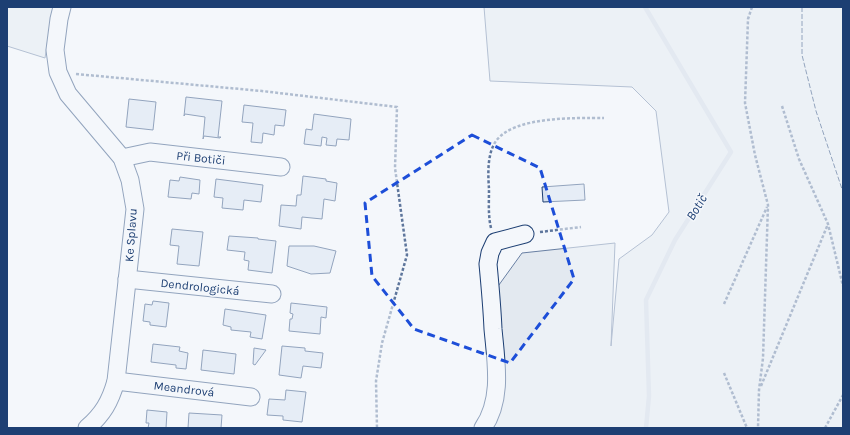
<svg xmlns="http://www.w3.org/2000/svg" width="850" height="435" font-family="Karla,sans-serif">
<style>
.green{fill:#e3e9f0;stroke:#687fa3}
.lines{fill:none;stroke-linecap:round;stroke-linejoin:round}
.stream{stroke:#cfd7e4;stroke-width:4.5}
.building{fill:#d5e0f0;stroke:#1d3f73}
.minor-casing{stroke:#1d3f73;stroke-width:19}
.path{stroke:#5e769c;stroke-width:2.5;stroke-dasharray:3 2;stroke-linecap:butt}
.minor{stroke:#f4f7fb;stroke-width:17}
.fence{stroke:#1d3f73;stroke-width:1;stroke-dasharray:5 2;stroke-linecap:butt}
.marked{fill:none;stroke:#1d4ed8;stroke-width:3;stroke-dasharray:8 5;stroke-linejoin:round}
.labels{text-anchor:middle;stroke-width:3;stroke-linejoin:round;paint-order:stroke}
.street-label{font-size:12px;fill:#1d3f73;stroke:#f4f7fb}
.water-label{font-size:13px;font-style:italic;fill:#1d3f73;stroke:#f4f7fb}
</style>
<rect width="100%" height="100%" fill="#f4f7fb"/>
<g class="green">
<path d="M7,7H53L45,58L7,46Z"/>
<path d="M484,7H843V428H491L499,414L504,363L496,289L522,253L615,243L611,346L619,259L652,235L669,212L656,111L632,87L490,81Z"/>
</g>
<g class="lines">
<path class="stream" d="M645,7L731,152L675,240L646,300L649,396L646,428"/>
</g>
<g class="building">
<path d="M186,97L222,101L218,137H221L220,138L204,136L203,139L205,117L185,114L184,116Z"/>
<path d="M129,99L156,102L153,130L126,127Z"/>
<path d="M244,105L286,110L284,126L275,125L274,135L263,133L262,143L251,142L253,123L242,122Z"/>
<path d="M314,114L351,119L349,140L337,139L336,146L326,145L327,138L322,137L321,146L304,144L306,129L312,130Z"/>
<path d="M303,176L326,179V181L337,183L335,201L324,199L322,219L302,217L301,229L279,226L281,205L296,206L297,195H301Z"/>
<path d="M180,177L200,180L199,194L192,193L191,199L168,197L170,180L179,181Z"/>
<path d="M216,179L263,185L261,202L244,200L243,210L222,208L223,198L214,197Z"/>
<path d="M584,184L585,200L543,202L542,187Z"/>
<path d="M172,229L203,232L199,266L177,264L179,246L170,245Z"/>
<path d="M229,236L258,238V239L276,241L272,273L248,270L249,261L244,260L245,252L227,250Z"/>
<path d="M289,246H314L336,251L330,273L311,274L287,266Z"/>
<path d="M153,301L169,303L166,327L150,325V322L143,321L145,304L152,305Z"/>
<path d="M291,303L327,307L326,318L321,317L320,334L289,331L290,319H292L293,314L290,313Z"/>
<path d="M225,309L266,315L262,339L250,337L251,332L231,330V327L223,325Z"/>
<path d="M153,344L180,347L179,351L188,353L186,369L176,368V365L151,362Z"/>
<path d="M282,346L305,348V351L323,353L321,368L303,366L301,378L279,375Z"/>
<path d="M254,348L266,350L255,365L253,364Z"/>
<path d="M203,350L236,354L234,374L201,370Z"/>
<path d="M286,390L306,392L302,422L283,420V416L267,415L269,399L285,400Z"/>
<path d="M147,410L167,412L166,428H148L149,423H146Z"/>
<path d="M189,413L222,415L221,428H188Z"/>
</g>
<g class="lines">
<g class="minor-casing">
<g id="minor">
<path d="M62,7L59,19L55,50L58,72L68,94L122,158L130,180L135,209L116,381C110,402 103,414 87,428"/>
<path d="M122,158L150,152L281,167"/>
<path d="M127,279L272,294"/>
<path d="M116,381L251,397"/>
<path d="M483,428C503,399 496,362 493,329C492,307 490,285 488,264L490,253L495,242L525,234"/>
</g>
</g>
<g class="path">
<path d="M752,7L748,19L745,103L755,155L768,205L763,358L759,390L758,428"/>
<path d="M76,74L262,91L397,107L395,168L407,255L382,343L376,381L377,428"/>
<path d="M782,106L799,159L828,224L843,286"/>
<path d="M491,228C488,216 489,202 489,189C488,174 487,154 496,141C514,116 576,118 604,118"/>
<path d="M540,232L581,227"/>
<path d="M724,304L767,207"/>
<path d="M724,373L747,428"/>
<path d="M761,386L828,224"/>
<path d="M825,428L843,395"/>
</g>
<use href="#minor" class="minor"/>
<path class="fence" d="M802,7V55L816,111L843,192"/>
</g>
<path d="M0 0H850V435H0ZM472,135L540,168L574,279L510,363L414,329L372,276L365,203Z" fill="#f4f7fb" fill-opacity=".55" fill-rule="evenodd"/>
<path class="marked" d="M472,135L540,168L574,279L510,363L414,329L372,276L365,203Z"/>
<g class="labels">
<g class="street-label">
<text transform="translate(201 158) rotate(6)" y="4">Při Botiči</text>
<text transform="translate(131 235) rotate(-86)" y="4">Ke Splavu</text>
<text transform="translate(200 287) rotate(6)" y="4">Dendrologická</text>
<text transform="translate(184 389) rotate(7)" y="4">Meandrová</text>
</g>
<g class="water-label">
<text transform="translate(696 207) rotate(-58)" y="5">Botič</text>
</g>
</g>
<rect width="850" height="435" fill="none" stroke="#1d3f73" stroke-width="16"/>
</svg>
